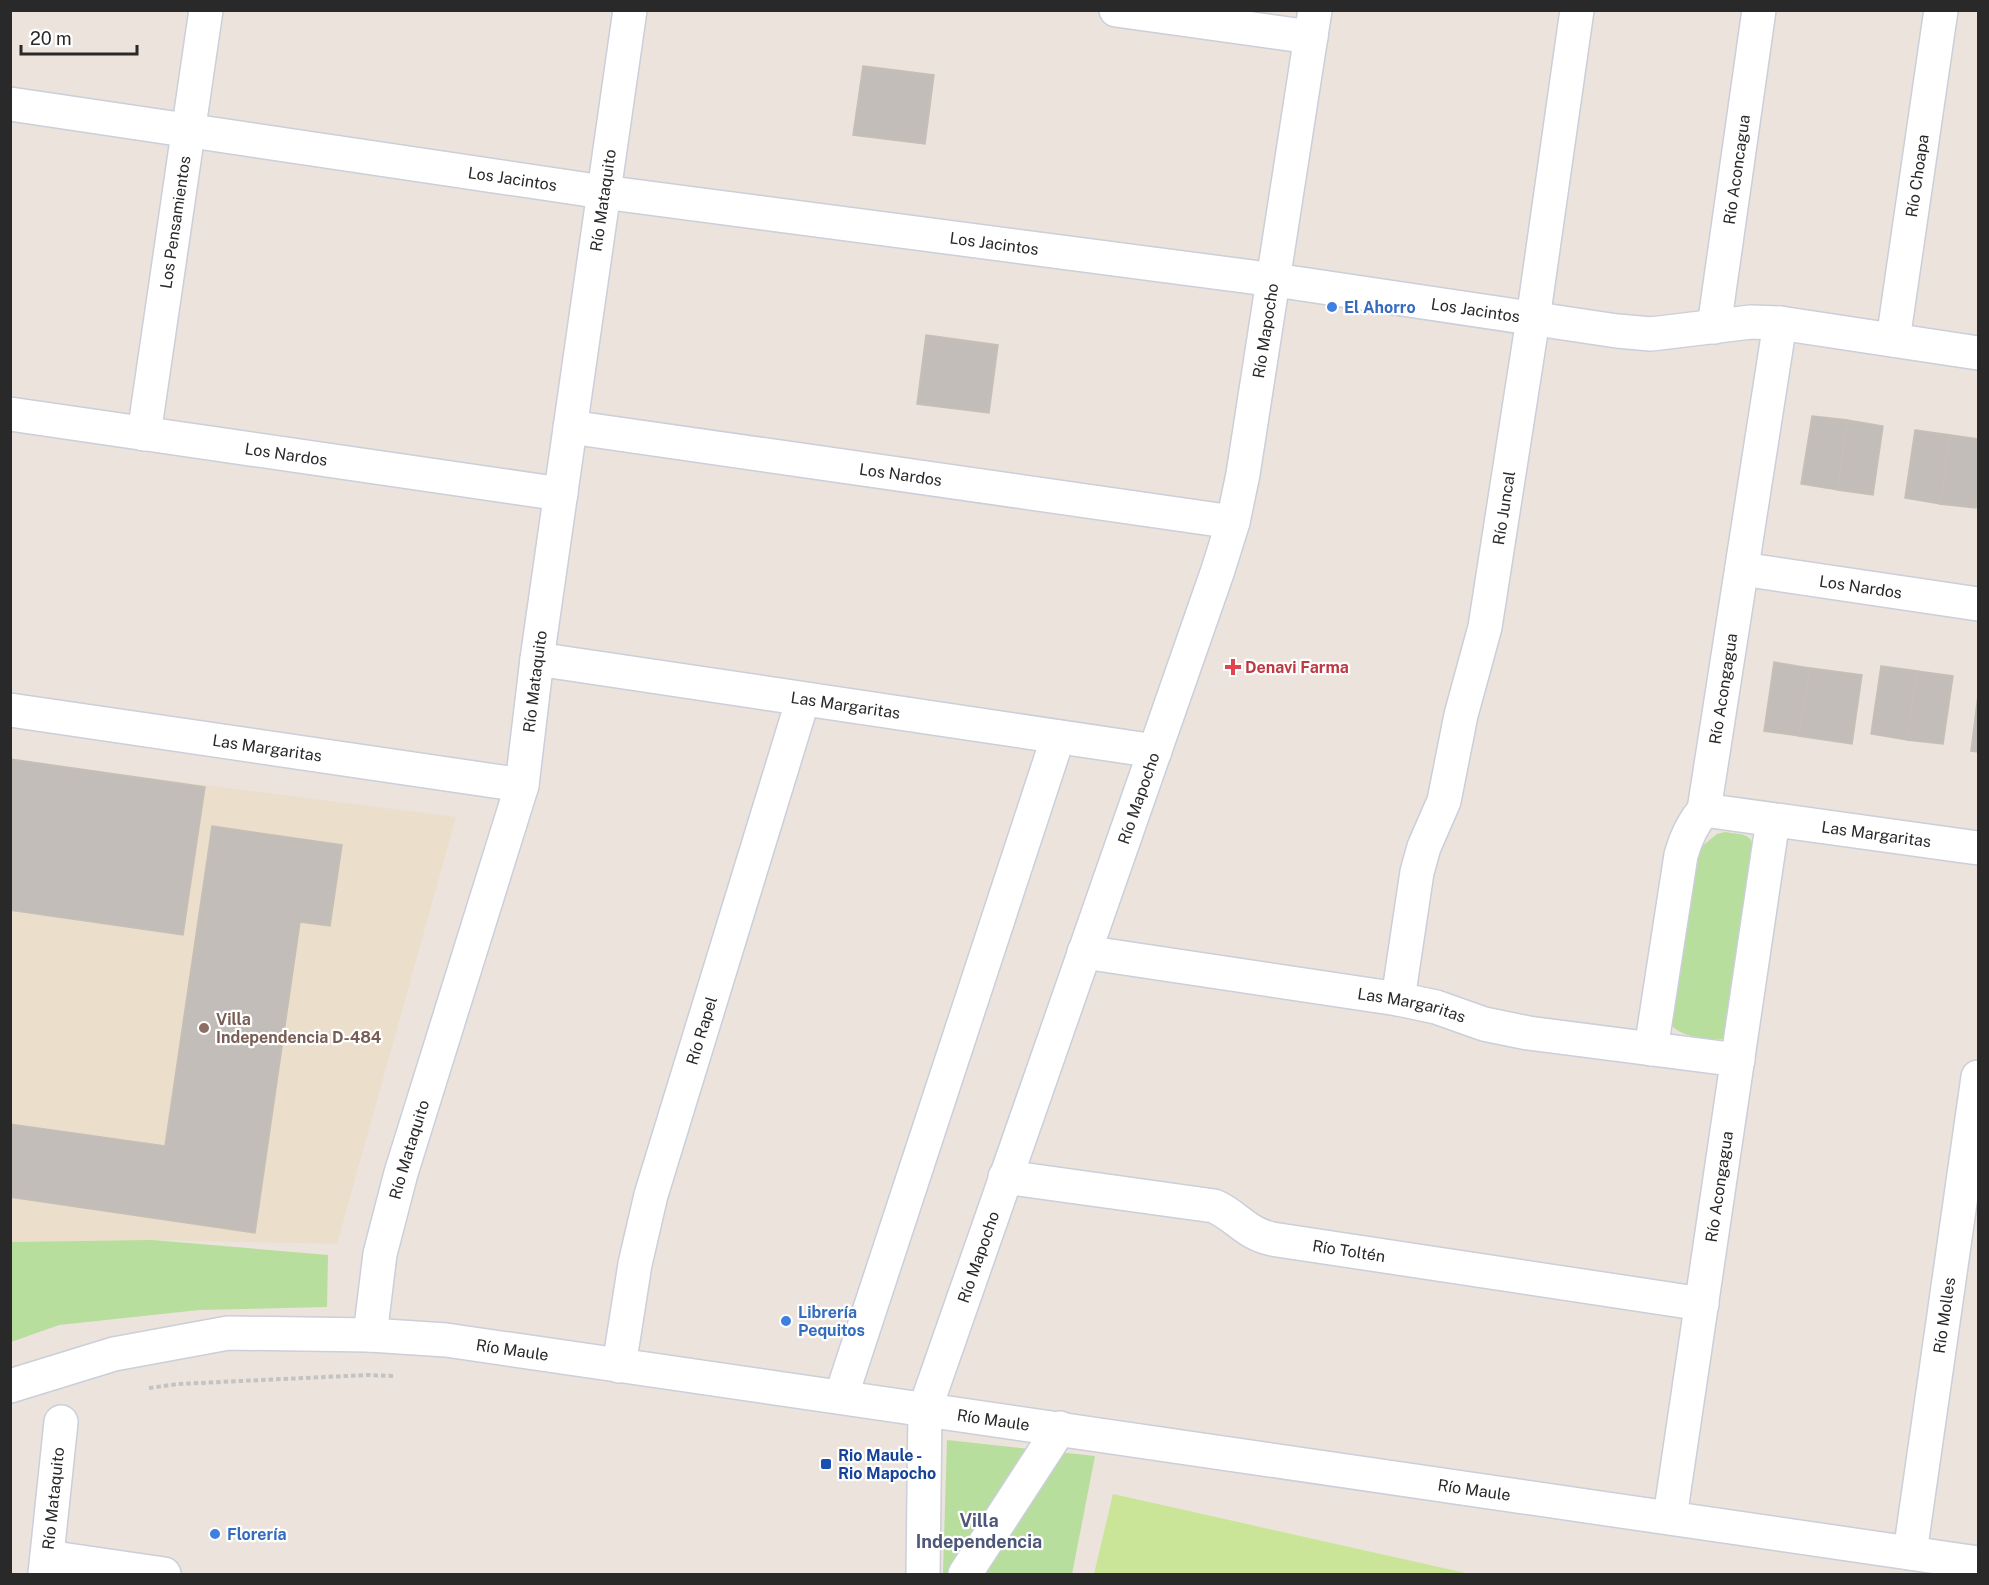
<svg xmlns="http://www.w3.org/2000/svg" width="1989" height="1585" font-family="'Public Sans',sans-serif">
<style>
.education{fill:#ebdfcc}
.green{fill:#b7de9c}
.pitch{fill:#cae598}
.building{fill:#c3bdb9;stroke:#c6bfb6;stroke-width:1.5}
.lines{fill:none;stroke-linecap:round;stroke-linejoin:round}
.minor-casing{stroke:#cacfda;stroke-width:36}
.tertiary-casing{stroke:#cacfda;stroke-width:36}
.path{stroke:#c3c3c3;stroke-width:4;stroke-dasharray:4.5 3;stroke-linecap:butt}
.minor{stroke:#fff;stroke-width:33}
.tertiary{stroke:#fff;stroke-width:33}
.shop-dot{fill:#3f7fe0;stroke:#fff;stroke-width:2}
.health-dot{fill:#e0444e;stroke:#fff;stroke-width:2}
.education-dot{fill:#8d6e63;stroke:#fff;stroke-width:2}
.transit-dot{fill:#1a4fb4;stroke:#fff;stroke-width:2}
.labels{text-anchor:middle;stroke-width:4.5;stroke-linejoin:round;paint-order:stroke}
.street-label{font-size:16px;fill:#292929;stroke:#fff}
.shop-label{font-size:16px;font-weight:bold;fill:#366cbe;stroke:#fff;text-anchor:start}
.health-label{font-size:16px;font-weight:bold;fill:#be3a42;stroke:#fff;text-anchor:start}
.education-label{font-size:16px;font-weight:bold;fill:#785e54;stroke:#fff;text-anchor:start}
.transit-label{font-size:16px;font-weight:bold;fill:#164399;stroke:#fff;text-anchor:start}
.neighbourhood-label{font-size:18px;font-weight:bold;fill:#4d5777;stroke:#fff}
</style>
<rect width="100%" height="100%" fill="#ebe3dc"/>
<path class="education" d="M10,760L456,817L337,1244L152,1240L11,1251Z"/>
<g class="green">
<path d="M1725,832C1741,835 1752,832 1754,850L1725,1039C1710,1041 1681,1037 1671,1025L1695,852L1717,834Z"/>
<path d="M152,1240L328,1255L327,1307L199,1310L59,1325L11,1342V1242Z"/>
<path d="M947,1440L1095,1456L1072,1574H943Z"/>
</g>
<path class="pitch" d="M1113,1494L1470,1574H1094Z"/>
<g class="building">
<path d="M863,66L934,75L925,144L853,135Z"/>
<path d="M926,335L998,345L989,413L917,404Z"/>
<path d="M1812,416L1847,420L1838,490L1801,484Z"/>
<path d="M1847,420L1883,426L1873,495L1838,490Z"/>
<path d="M1915,430L1950,435L1940,504L1905,498Z"/>
<path d="M1950,435L1978,439V492L1976,508L1940,504Z"/>
<path d="M1774,662L1810,668L1799,736L1764,731Z"/>
<path d="M1881,666L1917,671L1907,740L1871,734Z"/>
<path d="M1810,668L1862,675L1852,744L1799,736Z"/>
<path d="M1917,671L1953,676L1943,744L1907,740Z"/>
<path d="M1978,695V752L1971,751Z"/>
<path d="M10,759L205,787L183,935L10,910Z"/>
<path d="M212,826L342,845L330,926L300,922L255,1233L10,1197V1124L165,1146Z"/>
</g>
<g class="lines">
<g class="minor-casing">
<g id="minor">
<path d="M1116,10L1311,37"/>
<path id="s1" d="M10,104L603,192L1275,280L1617,331L1651,334L1751,322L1780,323L1978,353"/>
<path id="s2" d="M1714,327L1759,10"/>
<path id="s3" d="M1893,340L1941,10"/>
<path id="s4" d="M10,414L561,494"/>
<path id="s5" d="M570,427L1233,522"/>
<path id="s6" d="M144,434L206,10"/>
<path id="s7" d="M1742,569L1978,604"/>
<path id="s8" d="M537,659L1155,751"/>
<path id="s9" d="M10,710L522,785"/>
<path id="s10" d="M1704,810L1978,848"/>
<path id="s11" d="M1084,952L1398,999L1436,1007L1484,1024L1528,1033L1738,1060"/>
<path id="s12" d="M1398,999L1417,872L1424,847L1444,801L1461,715L1485,627L1533,319L1577,10"/>
<path id="s13" d="M1651,1049L1681,855C1686,837 1692,824 1704,810L1780,323"/>
<path id="s14" d="M1005,1177L1214,1206C1237,1216 1245,1233 1272,1239L1702,1304"/>
<path id="s15" d="M370,1335L380,1254L401,1173L522,785L537,659L630,10"/>
<path id="s16" d="M619,1366L635,1264L651,1195L803,699"/>
<path d="M841,1397L1058,737"/>
<path id="s17" d="M1670,1517L1773,820"/>
<path id="s18" d="M1910,1553L1978,1077"/>
<path d="M47,1557L164,1574"/>
<path id="s19" d="M45,1574L61,1422"/>
</g>
</g>
<g class="tertiary-casing">
<g id="tertiary">
<path id="s20" d="M10,1386L114,1354L228,1333L370,1335L446,1340L1978,1563"/>
<path id="s21" d="M923,1574L925,1409L1218,570L1233,522L1243,474L1315,10"/>
<path d="M965,1574L1060,1428"/>
</g>
</g>
<path class="path" d="M149,1388L178,1384L367,1375L396,1376"/>
<use href="#minor" class="minor"/>
<use href="#tertiary" class="tertiary"/>
</g>
<g class="shop-dot">
<circle cx="1332" cy="307" r="6"/>
<circle cx="786" cy="1321" r="6"/>
<circle cx="215" cy="1534" r="6"/>
</g>
<path class="health-dot" d="M1230 658h6v6h6v6h-6v6h-6v-6h-6v-6h6z"/>
<circle class="education-dot" cx="204" cy="1028" r="6"/>
<rect class="transit-dot" x="820" y="1458" width="12" height="12" rx="3"/>
<g class="labels">
<g class="street-label">
<text dy="6" stroke="none"><textPath href="#s2" startOffset="159">Río Aconcagua</textPath></text>
<text dy="6" stroke="none"><textPath href="#s3" startOffset="166">Río Choapa</textPath></text>
<text dy="6" stroke="none"><textPath href="#s1" startOffset="508">Los Jacintos</textPath></text>
<text dy="6" stroke="none"><textPath href="#s15" startOffset="1162">Río Mataquito</textPath></text>
<text dy="6" stroke="none"><textPath href="#s6" startOffset="214">Los Pensamientos</textPath></text>
<text dy="6" stroke="none"><textPath href="#s1" startOffset="994">Los Jacintos</textPath></text>
<text dy="6" stroke="none"><textPath href="#s1" startOffset="1480">Los Jacintos</textPath></text>
<text dy="6" stroke="none"><textPath href="#s21" startOffset="1298">Río Mapocho</textPath></text>
<text dy="6" stroke="none"><textPath href="#s4" startOffset="279">Los Nardos</textPath></text>
<text dy="6" stroke="none"><textPath href="#s5" startOffset="334">Los Nardos</textPath></text>
<text dy="6" stroke="none"><textPath href="#s12" startOffset="504">Río Juncal</textPath></text>
<text dy="6" stroke="none"><textPath href="#s7" startOffset="120">Los Nardos</textPath></text>
<text dy="6" stroke="none"><textPath href="#s15" startOffset="676">Río Mataquito</textPath></text>
<text dy="6" stroke="none"><textPath href="#s13" startOffset="370">Río Acongagua</textPath></text>
<text dy="6" stroke="none"><textPath href="#s8" startOffset="312">Las Margaritas</textPath></text>
<text dy="6" stroke="none"><textPath href="#s9" startOffset="260">Las Margaritas</textPath></text>
<text dy="6" stroke="none"><textPath href="#s21" startOffset="812">Río Mapocho</textPath></text>
<text dy="6" stroke="none"><textPath href="#s10" startOffset="174">Las Margaritas</textPath></text>
<text dy="6" stroke="none"><textPath href="#s11" startOffset="332">Las Margaritas</textPath></text>
<text dy="6" stroke="none"><textPath href="#s16" startOffset="346">Río Rapel</textPath></text>
<text dy="6" stroke="none"><textPath href="#s15" startOffset="190">Río Mataquito</textPath></text>
<text dy="6" stroke="none"><textPath href="#s17" startOffset="334">Río Acongagua</textPath></text>
<text dy="6" stroke="none"><textPath href="#s14" startOffset="356">Río Toltén</textPath></text>
<text dy="6" stroke="none"><textPath href="#s21" startOffset="326">Río Mapocho</textPath></text>
<text dy="6" stroke="none"><textPath href="#s18" startOffset="240">Río Molles</textPath></text>
<text dy="6" stroke="none"><textPath href="#s20" startOffset="510">Río Maule</textPath></text>
<text dy="6" stroke="none"><textPath href="#s20" startOffset="996">Río Maule</textPath></text>
<text dy="6" stroke="none"><textPath href="#s20" startOffset="1482">Río Maule</textPath></text>
<text dy="6" stroke="none"><textPath href="#s19" startOffset="76">Río Mataquito</textPath></text>
</g>
<g class="shop-label">
<text x="1344" y="313">El Ahorro</text>
<text x="798" y="1318">Librería<tspan x="798" dy="18">Pequitos</tspan></text>
<text x="227" y="1540">Florería</text>
</g>
<g class="health-label">
<text x="1245" y="673">Denavi Farma</text>
</g>
<g class="education-label">
<text x="216" y="1025">Villa<tspan x="216" dy="18">Independencia D-484</tspan></text>
</g>
<g class="transit-label">
<text x="838" y="1461">Rio Maule -<tspan x="838" dy="18">Rio Mapocho</tspan></text>
</g>
<g class="neighbourhood-label">
<text x="979" y="1527">Villa<tspan x="979" dy="21">Independencia</tspan></text>
</g>
</g>
<rect width="1989" height="1585" fill="none" stroke="#292929" stroke-width="24"/>
<path d="M21 45v9h116v-9" fill="none" stroke="#292929" stroke-width="3"/>
<text x="30" y="45" font-size="18" fill="#292929" stroke="#ffffff" stroke-width="4.5" paint-order="stroke">20 m</text>
</svg>
